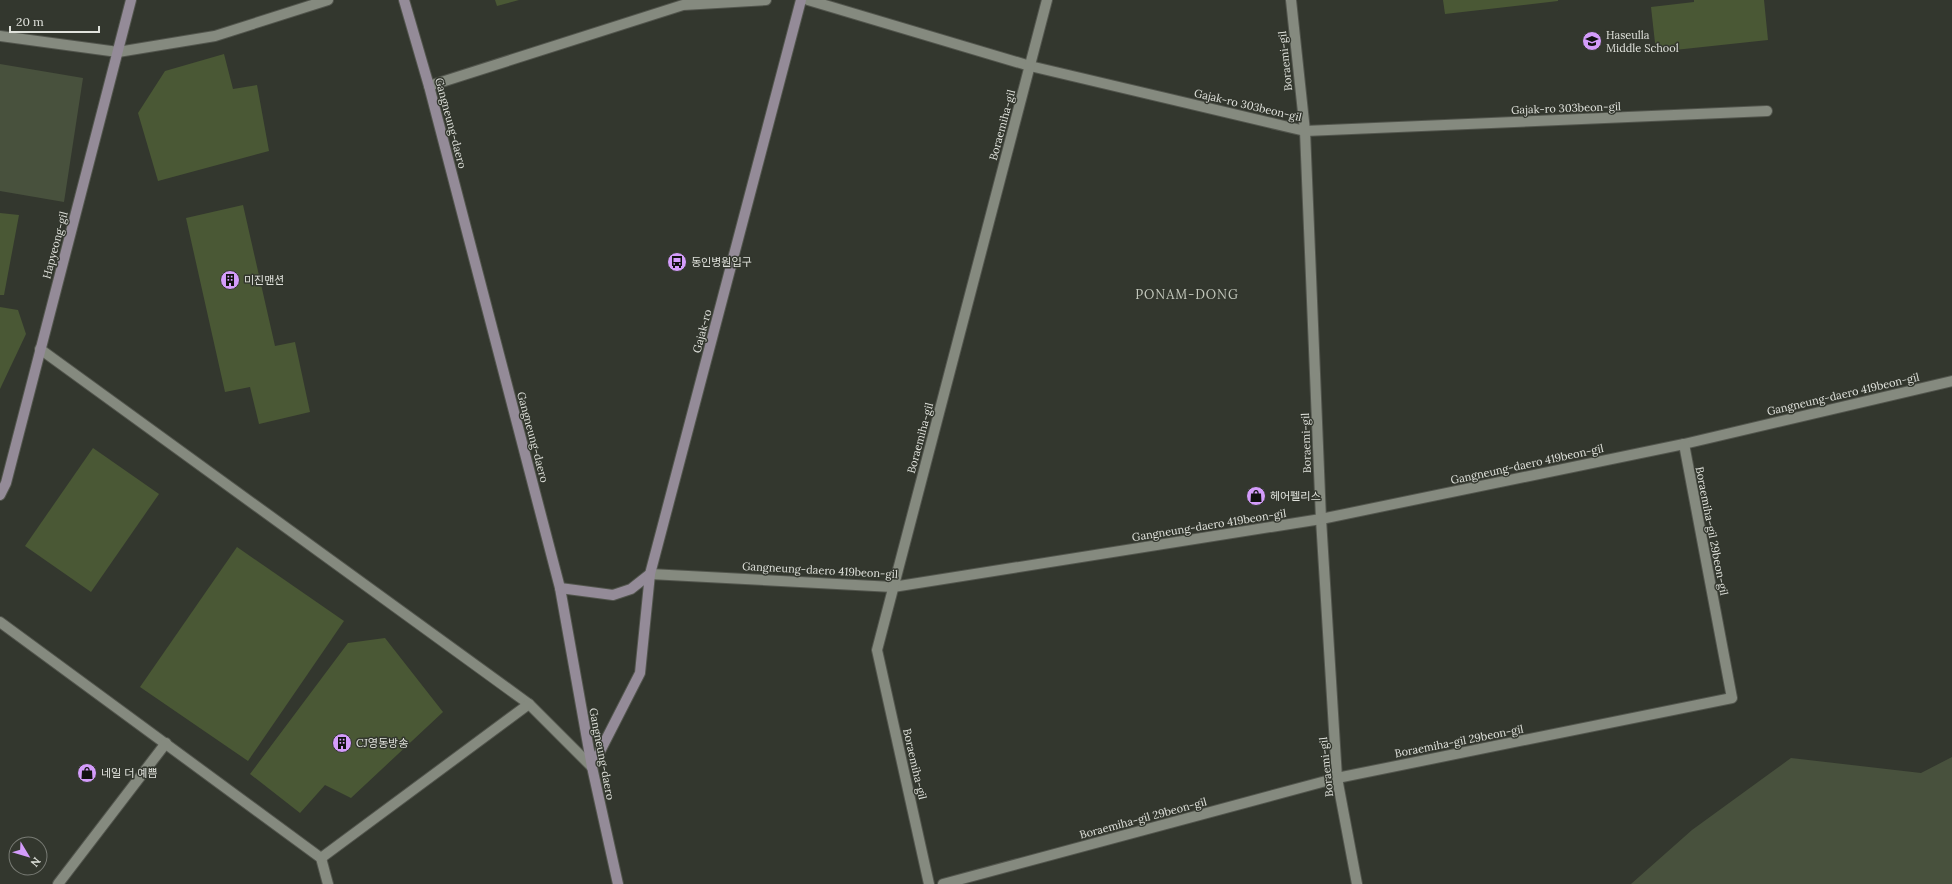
<svg xmlns="http://www.w3.org/2000/svg" width="1952" height="884" font-family="Lora,'Noto Sans KR',serif">
<style>
.green{fill:#48513d}
.building{fill:#4a5835}
.lines{fill:none;stroke-linecap:round;stroke-linejoin:round}
.street-casing{stroke:#52554d;stroke-width:12}
.secondary-casing{stroke:#52554d;stroke-width:12}
.street{stroke:#858a7f;stroke-width:10}
.secondary{stroke:#948b98;stroke-width:10}
.labels{text-anchor:middle;stroke-width:3;stroke-linejoin:round;paint-order:stroke}
.poi-label{font-size:11px;fill:#e0e2dc;stroke:#33372e;text-anchor:start}
.street-label{font-size:11px;fill:#e0e2dc;stroke:#33372e}
.quarter-label{font-size:13px;letter-spacing:1px;fill:#c3c8bc;stroke:#33372e}
</style>
<rect width="100%" height="100%" fill="#33372e"/>
<g class="green">
<path d="M0,64L83,78L64,202L0,191Z"/>
<path d="M1952,757V884H1631L1692,830L1791,758L1921,773Z"/>
</g>
<g class="building">
<path d="M495,0H519L497,6Z"/>
<path d="M1443,0H1558V1L1445,14Z"/>
<path d="M1694,0H1764L1768,40L1656,52L1651,7L1694,2Z"/>
<path d="M224,54L233,89L257,85L269,151L158,181L138,113L165,71Z"/>
<path d="M243,205L275,346L295,342L310,412L259,424L250,387L225,392L186,218Z"/>
<path d="M0,213L19,215L4,295H0Z"/>
<path d="M0,307L18,310L26,334L0,389Z"/>
<path d="M93,448L159,494L91,592L25,546Z"/>
<path d="M237,547L344,621L248,761L140,687Z"/>
<path d="M385,638L443,712L351,798L325,785L300,813L250,774L348,643Z"/>
</g>
<g class="lines">
<g class="street-casing">
<g id="street">
<path d="M808,0L1030,66L1305,131L1767,111"/>
<path d="M1291,0L1305,131L1321,519L1337,778L1357,884"/>
<path d="M0,36L118,52L215,36L328,0"/>
<path d="M429,86L683,5L766,0"/>
<path d="M40,349L529,704L592,767"/>
<path d="M650,574L893,587L1321,519L1684,444L1952,381"/>
<path d="M0,622L321,858L328,884"/>
<path d="M321,858L529,704"/>
<path d="M58,884L166,743"/>
<path d="M929,884L877,650L1047,0"/>
<path d="M943,884L1337,778L1732,698L1684,444"/>
</g>
</g>
<g class="secondary-casing">
<g id="secondary">
<path d="M404,0L429,86L560,588L592,767L618,884"/>
<path d="M0,495L6,483L131,0"/>
<path d="M560,588L613,595L631,589L650,574L801,0"/>
<path d="M592,767L640,673L650,574"/>
</g>
</g>
<use href="#street" class="street"/>
<use href="#secondary" class="secondary"/>
</g>
<defs>
<g id="school-disc" transform="scale(1)"><circle r="9.5" fill="#d49cfb" stroke="#33372e"/><path d="M0-5L7-2L0 1L-7-2ZM-4 1L0 2.5L4 1V4Q0 6-4 4Z" fill="#111"/></g>
<g id="bus-disc" transform="scale(1)"><circle r="9.5" fill="#d49cfb" stroke="#33372e"/><path d="M-5-6H5V4H4V6H2V4H-2V6H-4V4H-5ZM-3.5-4V0h7V-4ZM-3.5 1.2v1.5H-2V1.2ZM2 1.2v1.5H3.5V1.2Z" fill="#111"/></g>
<g id="building-disc" transform="scale(1)"><circle r="9.5" fill="#d49cfb" stroke="#33372e"/><path d="M-4-6H4V6H1V3H-1V6H-4ZM-2.5-4.3h1.7v1.8h-1.7ZM.8-4.3h1.7v1.8H.8ZM-2.5-1h1.7V.8h-1.7ZM.8-1h1.7V.8H.8Z" fill="#111"/></g>
<g id="shop-disc" transform="scale(1)"><circle r="9.5" fill="#d49cfb" stroke="#33372e"/><path d="M-5-2.5h2.3a2.7 3.5 0 0 1 5.4 0H5L5.5 6h-11ZM-1.5-2.5h3a1.5 2.3 0 0 0-3 0Z" fill="#111"/></g>
</defs>
<g fill-rule="evenodd">
<use href="#school-disc" x="1592" y="41"/>
<use href="#bus-disc" x="677" y="262"/>
<use href="#building-disc" x="230" y="280"/>
<use href="#shop-disc" x="1256" y="496"/>
<use href="#building-disc" x="342" y="743"/>
<use href="#shop-disc" x="87" y="773"/>
</g>
<g class="labels">
<g class="poi-label">
<text x="1606" y="39">Haseulla<tspan x="1606" dy="13">Middle School</tspan></text>
<text x="691" y="266">동인병원입구</text>
<text x="244" y="284">미진맨션</text>
<text x="1270" y="500">헤어펠리스</text>
<text x="356" y="747">CJ영동방송</text>
<text x="101" y="777">네일 더 예쁨</text>
</g>
<g class="street-label">
<text transform="translate(1285 61) rotate(-96)" y="4">Boraemi-gil</text>
<text transform="translate(1248 105) rotate(13)" y="4">Gajak-ro 303beon-gil</text>
<text transform="translate(1566 108) rotate(-2)" y="4">Gajak-ro 303beon-gil</text>
<text transform="translate(451 123) rotate(75)" y="4">Gangneung-daero</text>
<text transform="translate(1002 125) rotate(-75)" y="4">Boraemiha-gil</text>
<text transform="translate(55 245) rotate(-75)" y="4">Hapyeong-gil</text>
<text transform="translate(702 331) rotate(-75)" y="4">Gajak-ro</text>
<text transform="translate(1843 394) rotate(-13)" y="4">Gangneung-daero 419beon-gil</text>
<text transform="translate(533 437) rotate(75)" y="4">Gangneung-daero</text>
<text transform="translate(920 438) rotate(-75)" y="4">Boraemiha-gil</text>
<text transform="translate(1306 443) rotate(-92)" y="4">Boraemi-gil</text>
<text transform="translate(1527 464) rotate(-12)" y="4">Gangneung-daero 419beon-gil</text>
<text transform="translate(1209 525) rotate(-9)" y="4">Gangneung-daero 419beon-gil</text>
<text transform="translate(1712 531) rotate(79)" y="4">Boraemiha-gil 29beon-gil</text>
<text transform="translate(820 570) rotate(3)" y="4">Gangneung-daero 419beon-gil</text>
<text transform="translate(1459 741) rotate(-11)" y="4">Boraemiha-gil 29beon-gil</text>
<text transform="translate(602 754) rotate(79)" y="4">Gangneung-daero</text>
<text transform="translate(915 764) rotate(77)" y="4">Boraemiha-gil</text>
<text transform="translate(1326 767) rotate(-96)" y="4">Boraemi-gil</text>
<text transform="translate(1143 818) rotate(-15)" y="4">Boraemiha-gil 29beon-gil</text>
</g>
<g class="quarter-label">
<text x="1187" y="299">PONAM-DONG</text>
</g>
</g>
<g transform="translate(28 856) rotate(128)"><circle r="19" fill="#33372e" stroke="#787b74"/>
<path d="M0-3L7 15L0 10L-7 15Z" fill="#d49cfb"/>
<text y="-6" font-size="11" font-weight="bold" text-anchor="middle" fill="#e0e2dc">N</text>
</g>
<path d="M10 26v6h89v-6" fill="none" stroke="#e0e2dc" stroke-width="2"/>
<text x="16" y="26" font-size="12" fill="#e0e2dc" stroke="#33372e" stroke-width="3" paint-order="stroke">20 m</text>
</svg>
